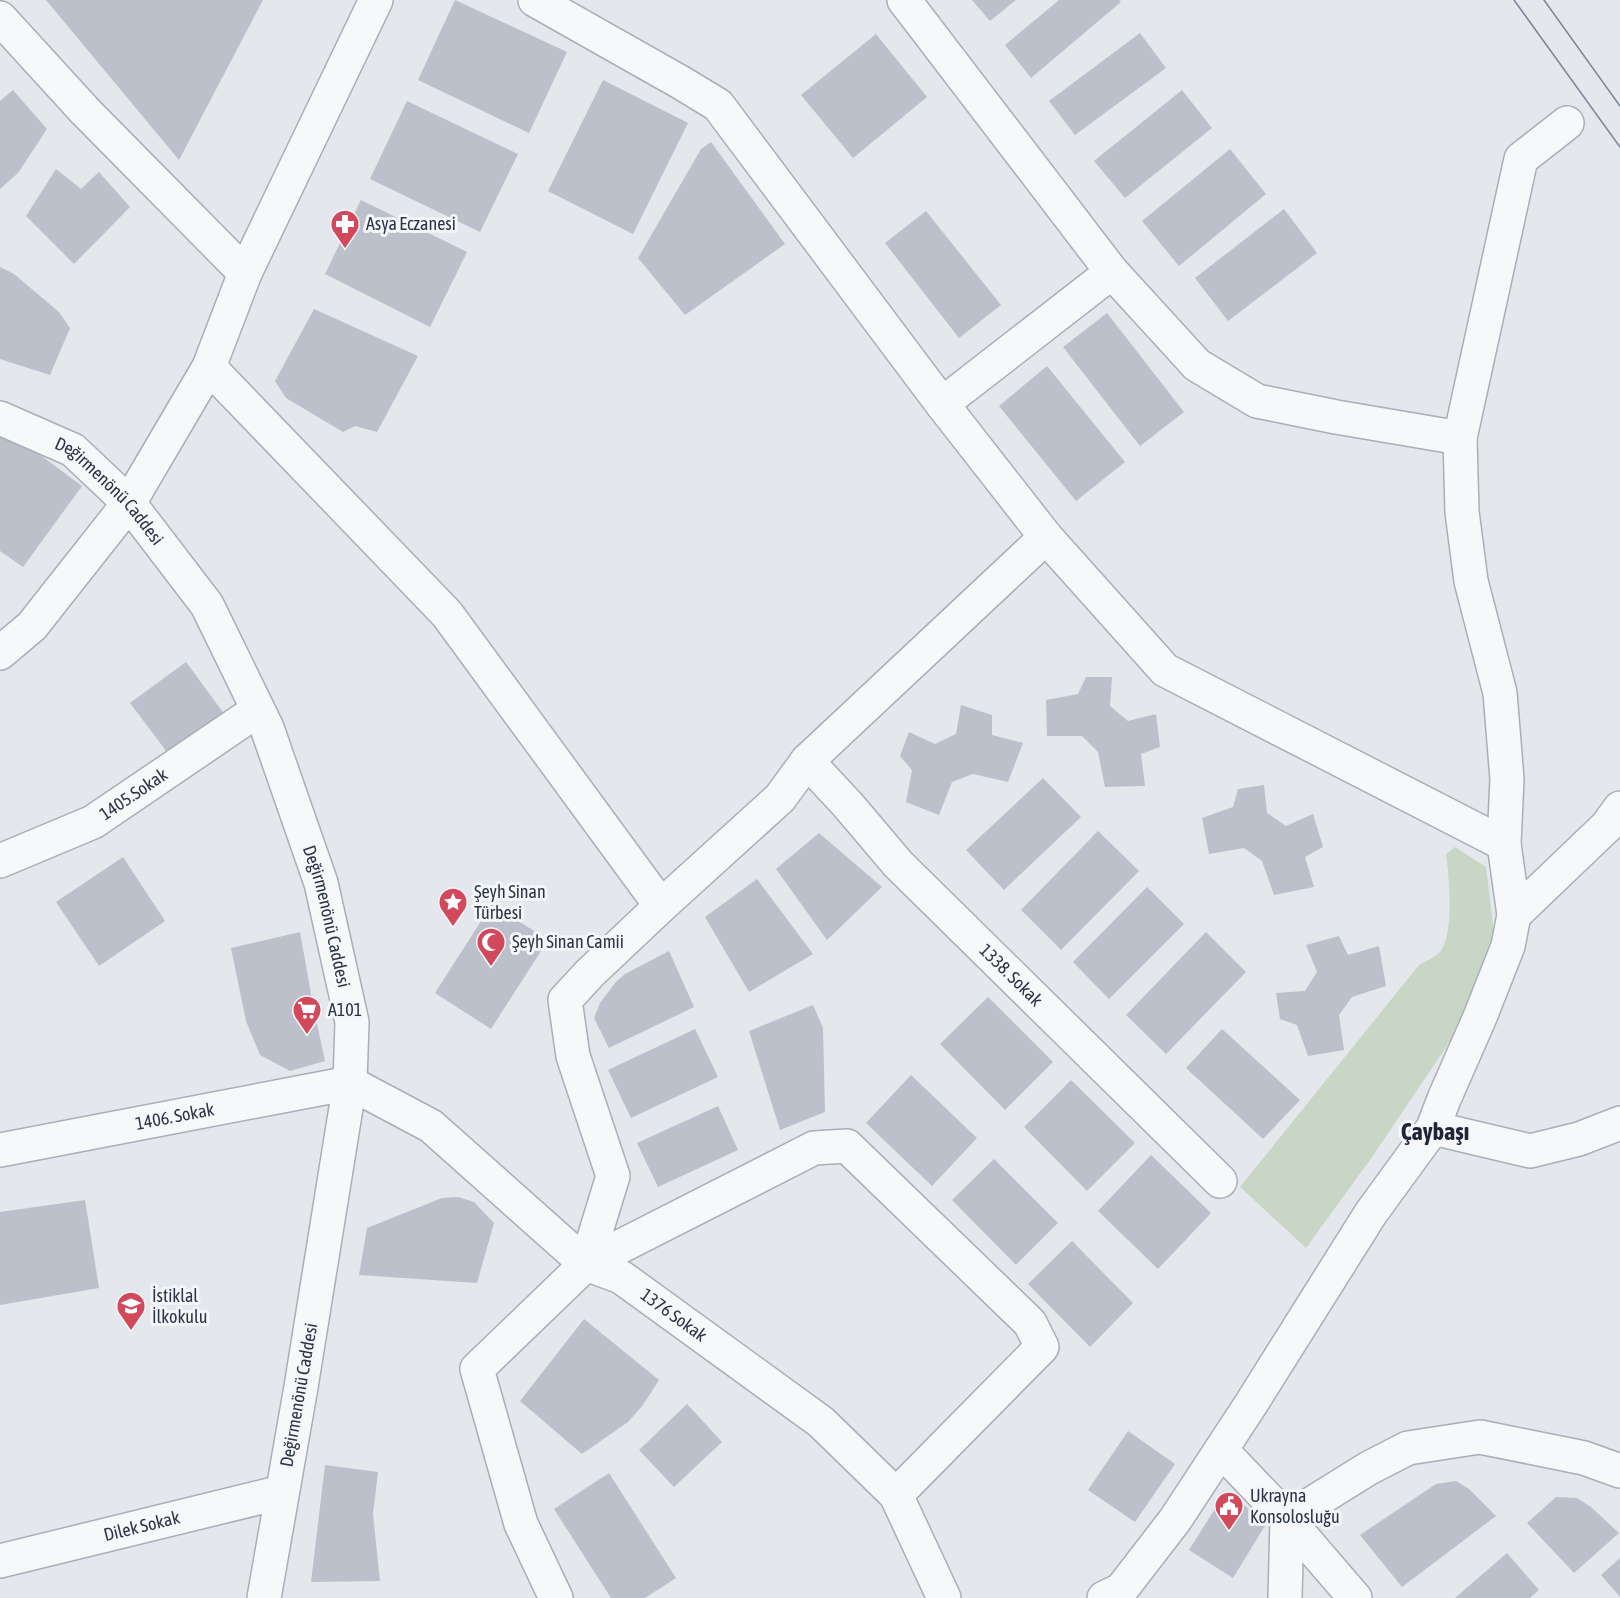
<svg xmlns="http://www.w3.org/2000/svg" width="1620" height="1598" font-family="'Asap Condensed',sans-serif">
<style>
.green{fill:#c9d6c5}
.building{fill:#bbc0ca}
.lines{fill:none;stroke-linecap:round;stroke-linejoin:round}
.minor-casing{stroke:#a9aeb7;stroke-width:36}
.minor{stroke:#f7f8fa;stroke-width:33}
.tram{stroke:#7d8696;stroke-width:1.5}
.labels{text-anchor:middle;stroke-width:6;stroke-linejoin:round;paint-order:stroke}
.poi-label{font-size:18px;fill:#2b3445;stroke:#f4f6f9;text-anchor:start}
.street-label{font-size:18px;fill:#2b3445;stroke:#f4f6f9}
.district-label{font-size:24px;font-weight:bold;fill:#1d2536;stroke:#f4f6f9}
</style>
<rect width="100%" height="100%" fill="#e4e7ec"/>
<path class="green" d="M1455,847L1486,867L1494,932L1455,1034L1370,1160L1306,1248L1240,1187L1419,965C1425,961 1434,958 1439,953C1455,938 1449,875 1446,854Z"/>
<g class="building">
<path d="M46,0H263L179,160Z"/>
<path d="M455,0L567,52L529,133L418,80Z"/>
<path d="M972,0H1016L990,21Z"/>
<path d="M1059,0H1119L1121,2L1031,78L1005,45Z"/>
<path d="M1140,33L1166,68L1075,135L1049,101Z"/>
<path d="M876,34L927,97L853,158L801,95Z"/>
<path d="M603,80L688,123L633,234L548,191Z"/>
<path d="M13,90L47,129L18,173L0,189V101Z"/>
<path d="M1182,90L1212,128L1125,198L1094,161Z"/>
<path d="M407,101L518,154L480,232L370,179Z"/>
<path d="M711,142L785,244L685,315L638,258L701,149Z"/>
<path d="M1230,149L1266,194L1179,266L1142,221Z"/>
<path d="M56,169L81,189L99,172L130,207L74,264L26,216Z"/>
<path d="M361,200L467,252L430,327L325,274Z"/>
<path d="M1284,209L1317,253L1228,321L1195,278Z"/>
<path d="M926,211L1001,305L959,338L885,243Z"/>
<path d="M0,267L14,274L59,312L70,328L50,375L0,359Z"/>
<path d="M314,309L418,356L377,432L355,426L343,432L286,398L275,381Z"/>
<path d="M1107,313L1184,412L1140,446L1063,347Z"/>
<path d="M1047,366L1125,462L1076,501L999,406Z"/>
<path d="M0,436L35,451L82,486L23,567L0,551Z"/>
<path d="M186,662L228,719L173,760L130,703Z"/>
<path d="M1086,677H1112L1110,706L1128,721L1156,714L1160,747L1141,754L1145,786L1105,787L1098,752L1082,736H1047L1046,700L1078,694Z"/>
<path d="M961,705L992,715V735L1023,743L1008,782L973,774L952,782L939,815L906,802L912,770L900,756L909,732L935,744L956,734Z"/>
<path d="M1043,778L1081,817L1004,890L966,850Z"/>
<path d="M1264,785L1267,813L1286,826L1313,814L1323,847L1305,857L1314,887L1274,895L1262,861L1244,848L1209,854L1202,818L1233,807L1238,789Z"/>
<path d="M1098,831L1139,871L1061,950L1021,910Z"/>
<path d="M819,833L882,887L827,940L776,869Z"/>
<path d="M123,857L165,921L99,966L56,902Z"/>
<path d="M757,879L813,954L749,992L705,917Z"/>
<path d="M1147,887L1184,924L1109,999L1073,962Z"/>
<path d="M492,904L548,940L491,1029L435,993Z"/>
<path d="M300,932L313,1005L325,1061L290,1071L260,1055L246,1021L231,948Z"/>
<path d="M1206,932L1246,972L1166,1054L1126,1015Z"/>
<path d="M1339,936L1348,955L1379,946L1386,986L1352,997L1339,1015L1344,1050L1308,1056L1297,1025L1280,1019L1276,993L1305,991L1317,972L1306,945Z"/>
<path d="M669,951L694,1007L609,1048L594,1018L600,1003L615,983L625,974Z"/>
<path d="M988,997L1053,1062L1005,1110L940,1044Z"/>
<path d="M813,1005L823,1028L825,1112L780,1130L749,1031Z"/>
<path d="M695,1029L718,1077L631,1118L608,1070Z"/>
<path d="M1222,1029L1300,1100L1263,1139L1186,1068Z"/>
<path d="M911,1075L977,1138L932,1186L866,1123Z"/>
<path d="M1071,1080L1135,1143L1087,1191L1024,1127Z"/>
<path d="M718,1106L738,1150L658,1187L637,1143Z"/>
<path d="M1151,1155L1211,1213L1158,1269L1098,1211Z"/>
<path d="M994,1159L1058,1223L1016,1265L952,1200Z"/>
<path d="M458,1197L474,1202L494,1223L477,1283L359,1275L367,1228L442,1198Z"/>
<path d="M85,1200L99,1288L0,1305V1212Z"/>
<path d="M1072,1241L1133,1303L1090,1347L1028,1284Z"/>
<path d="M584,1319L659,1380L643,1405L628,1422L582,1454L520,1401Z"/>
<path d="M687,1404L722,1442L674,1487L639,1450Z"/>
<path d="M1128,1431L1175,1464L1135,1522L1088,1490Z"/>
<path d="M325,1465L378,1472L373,1514L380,1581L311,1582Z"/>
<path d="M609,1473L676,1578L645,1598H611L554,1509Z"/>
<path d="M1456,1481L1469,1489L1496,1516L1402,1587L1360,1535L1436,1484Z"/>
<path d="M1225,1493L1268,1521L1233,1578L1189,1550Z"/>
<path d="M1556,1497L1577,1498L1591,1507L1619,1533L1574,1573L1527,1523Z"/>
<path d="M1507,1553L1539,1590L1530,1598H1455Z"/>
<path d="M1620,1558V1597L1601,1575Z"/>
</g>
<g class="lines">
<g class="minor-casing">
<g id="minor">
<path d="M535,0L680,82L718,105L942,404L1046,537L1165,670L1504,844"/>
<path d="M904,0L1112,272L1197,365L1257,401L1336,417L1460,438"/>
<path d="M0,18L85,111L245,273"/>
<path d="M209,367L447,614L661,906"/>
<path d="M942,404L1112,272"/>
<path id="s1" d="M0,418L73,450L129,503L207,605L267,728L321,883L352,1022L350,1083L301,1387L264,1598"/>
<path d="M0,653L32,626L129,503L209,367L245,273L376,0"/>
<path id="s2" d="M807,761L848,805L898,864L1220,1181"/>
<path id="s3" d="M0,861L93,822L258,710"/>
<path d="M1514,915L1607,826L1620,808"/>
<path d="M1433,1128L1530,1151L1579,1139L1620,1123"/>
<path id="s4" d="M0,1150L350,1083L431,1126L586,1264L621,1277L821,1422L896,1495L944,1598"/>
<path d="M586,1264L613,1176L573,1056L565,1000L590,973L661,906L780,798L807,761L1046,537"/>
<path d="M1221,1450L1287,1519L1355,1598"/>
<path id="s5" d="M0,1561L282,1492"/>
<path d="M556,1598L521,1524L477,1369L586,1264L814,1148L847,1146L1030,1323L1042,1347L896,1495"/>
<path d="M1104,1598L1121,1590L1175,1520L1251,1404L1371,1213L1433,1128L1444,1099L1480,1017L1508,946L1514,915L1504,844L1507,779L1500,693L1471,581L1462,512L1460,438L1521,159L1567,123"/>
<path d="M1285,1598L1287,1519L1369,1468L1408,1448L1480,1437L1584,1458L1620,1471"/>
</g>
</g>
<use href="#minor" class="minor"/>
<g class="tram">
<path d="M1514,0L1620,147"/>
<path d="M1544,0L1620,106"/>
</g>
</g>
<defs>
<g id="pharmacy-pin" transform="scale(1.5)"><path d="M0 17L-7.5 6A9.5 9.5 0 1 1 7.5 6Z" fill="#d1495b" stroke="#f4f6f9"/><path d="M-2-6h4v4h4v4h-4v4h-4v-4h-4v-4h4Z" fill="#fff"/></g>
<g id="sight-pin" transform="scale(1.5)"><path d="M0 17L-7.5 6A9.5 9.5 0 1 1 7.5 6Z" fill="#d1495b" stroke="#f4f6f9"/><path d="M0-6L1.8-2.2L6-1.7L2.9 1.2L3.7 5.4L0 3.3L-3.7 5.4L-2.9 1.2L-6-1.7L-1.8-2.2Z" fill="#fff"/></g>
<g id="mosque-pin" transform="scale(1.5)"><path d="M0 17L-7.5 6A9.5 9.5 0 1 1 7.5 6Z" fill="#d1495b" stroke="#f4f6f9"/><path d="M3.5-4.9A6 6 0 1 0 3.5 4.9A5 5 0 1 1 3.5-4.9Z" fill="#fff"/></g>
<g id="supermarket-pin" transform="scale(1.5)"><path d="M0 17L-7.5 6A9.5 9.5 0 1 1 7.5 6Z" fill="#d1495b" stroke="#f4f6f9"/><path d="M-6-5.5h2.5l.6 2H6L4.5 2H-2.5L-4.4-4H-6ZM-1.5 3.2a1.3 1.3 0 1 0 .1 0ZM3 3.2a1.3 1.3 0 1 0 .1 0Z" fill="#fff"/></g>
<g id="school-pin" transform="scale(1.5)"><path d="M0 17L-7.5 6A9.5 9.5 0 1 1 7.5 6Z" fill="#d1495b" stroke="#f4f6f9"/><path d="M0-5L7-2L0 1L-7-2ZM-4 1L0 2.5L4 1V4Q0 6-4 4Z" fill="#fff"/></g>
<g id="civic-pin" transform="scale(1.5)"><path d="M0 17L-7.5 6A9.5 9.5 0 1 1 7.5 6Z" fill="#d1495b" stroke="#f4f6f9"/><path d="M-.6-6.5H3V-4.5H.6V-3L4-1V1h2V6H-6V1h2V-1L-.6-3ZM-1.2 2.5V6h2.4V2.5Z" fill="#fff"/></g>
</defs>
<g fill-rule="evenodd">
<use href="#pharmacy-pin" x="345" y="224"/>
<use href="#sight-pin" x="453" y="902"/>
<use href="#mosque-pin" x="491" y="942"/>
<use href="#supermarket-pin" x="307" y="1010"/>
<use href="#school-pin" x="131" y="1306"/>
<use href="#civic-pin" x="1229" y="1506"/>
</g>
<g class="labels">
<g class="poi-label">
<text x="366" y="230">Asya Eczanesi</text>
<text x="474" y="898">Şeyh Sinan<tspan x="474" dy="21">Türbesi</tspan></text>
<text x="512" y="948">Şeyh Sinan Camii</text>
<text x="328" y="1016">A101</text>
<text x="152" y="1302">İstiklal<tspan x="152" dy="21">İlkokulu</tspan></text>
<text x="1250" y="1502">Ukrayna<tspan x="1250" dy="21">Konsolosluğu</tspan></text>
</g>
<g class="street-label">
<text dy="6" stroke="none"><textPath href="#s1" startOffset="134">Değirmenönü Caddesi</textPath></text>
<text dy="6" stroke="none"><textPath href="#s3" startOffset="150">1405.Sokak</textPath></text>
<text dy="6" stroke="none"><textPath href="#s1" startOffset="620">Değirmenönü Caddesi</textPath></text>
<text dy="6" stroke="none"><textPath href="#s2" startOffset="296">1338. Sokak</textPath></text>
<text dy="6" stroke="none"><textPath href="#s4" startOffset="178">1406. Sokak</textPath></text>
<text dy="6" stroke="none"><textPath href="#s4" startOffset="758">1376 Sokak</textPath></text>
<text transform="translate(299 1395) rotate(-80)" y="6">Değirmenönü Caddesi</text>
<text dy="6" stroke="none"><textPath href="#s5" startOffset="146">Dilek Sokak</textPath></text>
</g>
<g class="district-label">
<text x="1435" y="1140">Çaybaşı</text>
</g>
</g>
</svg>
